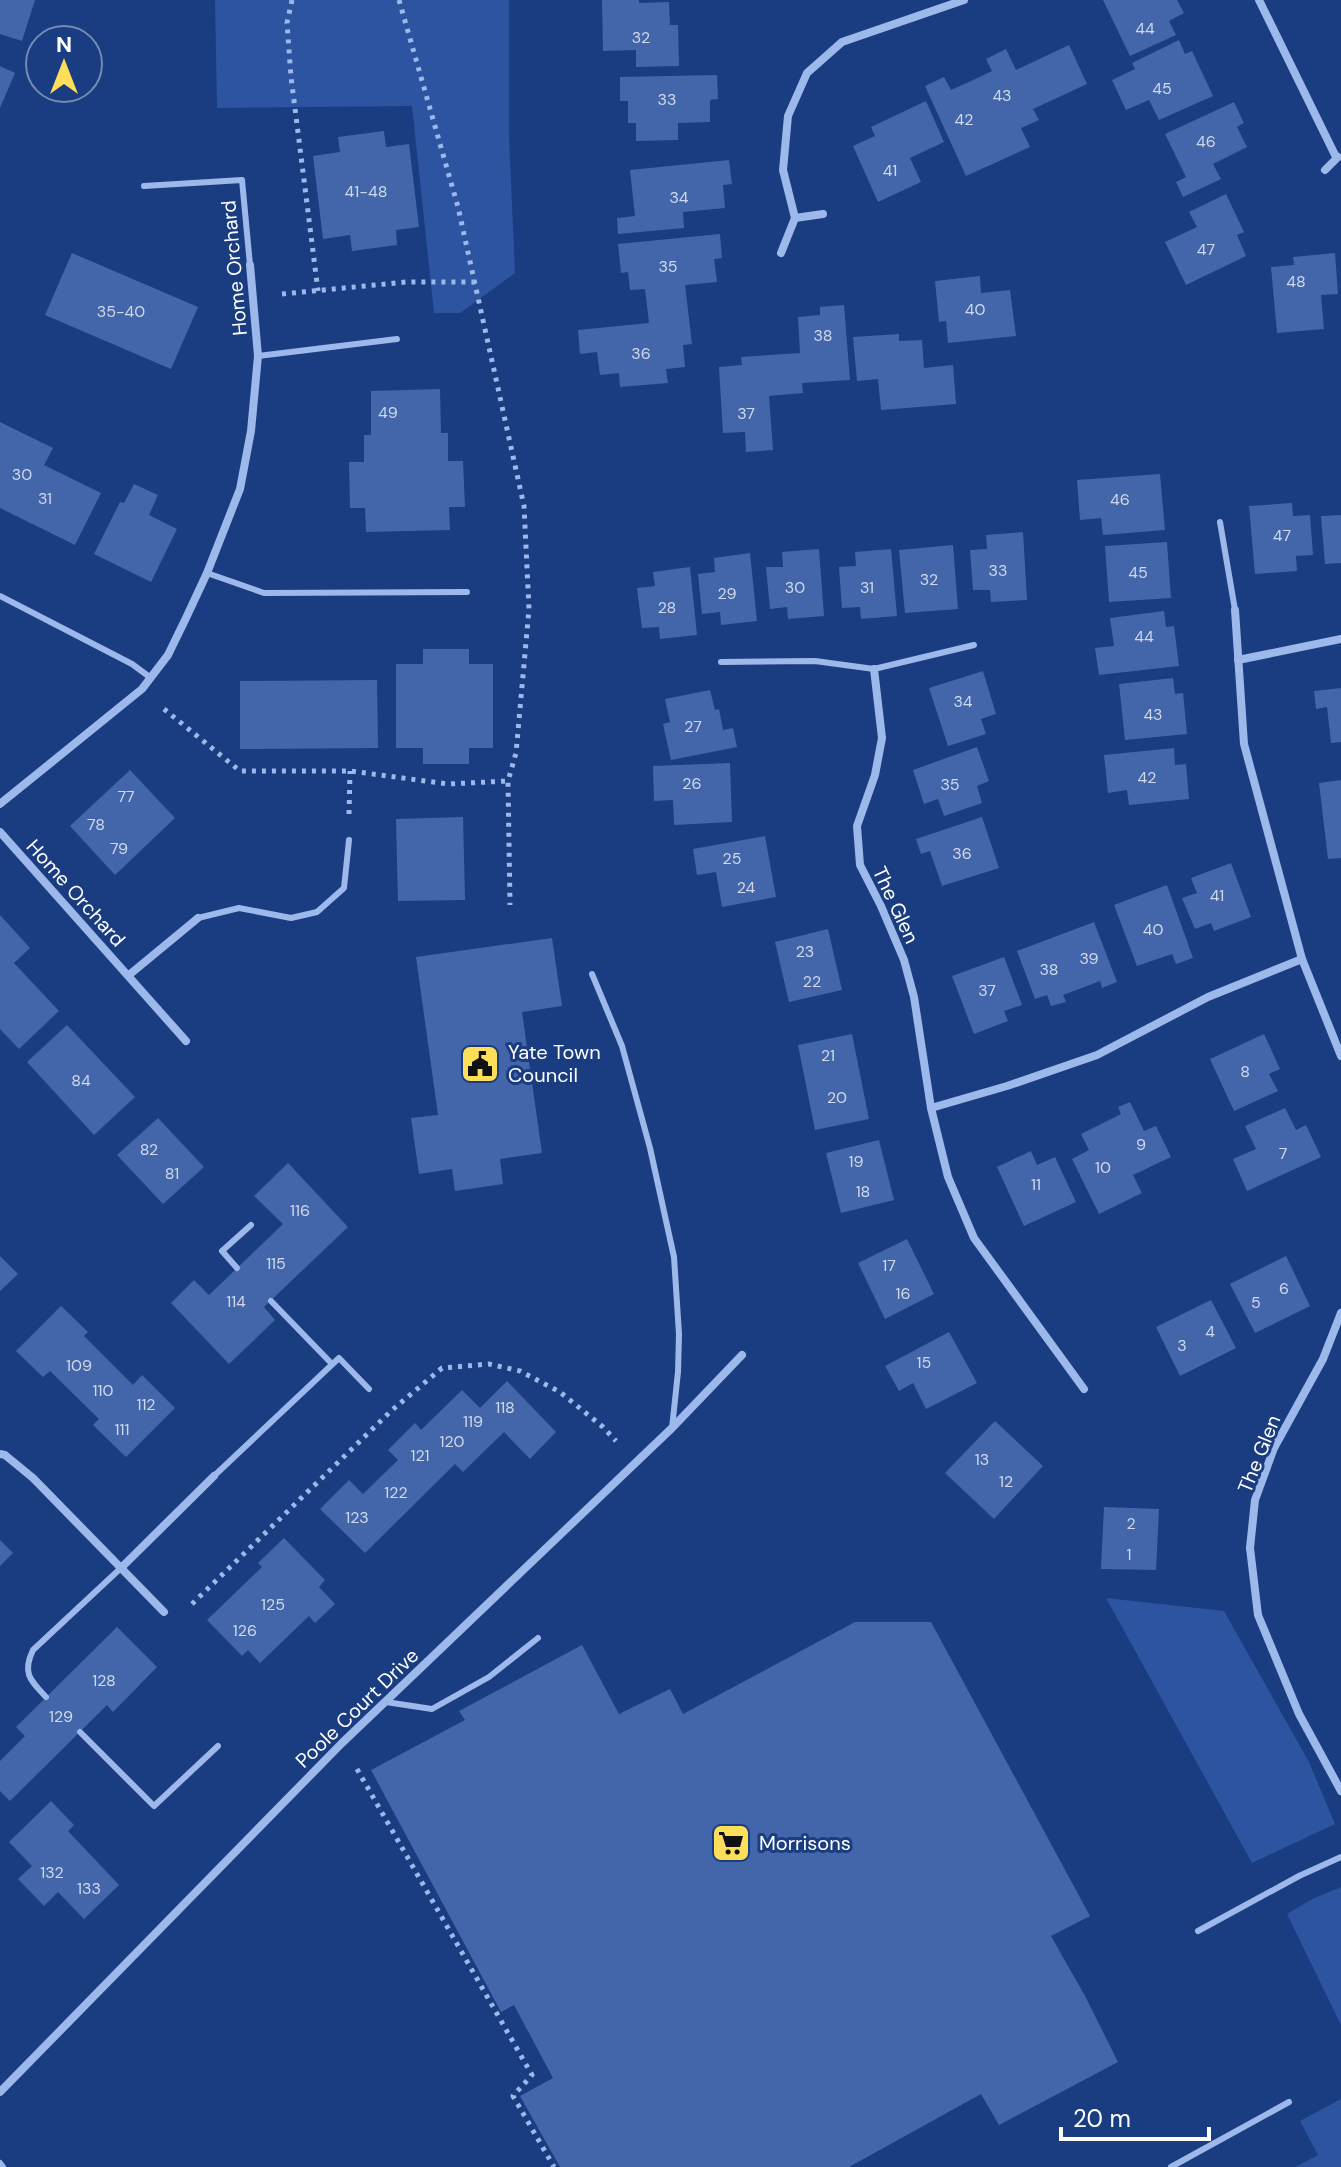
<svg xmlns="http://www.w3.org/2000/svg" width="1341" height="2167" font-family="'DM Sans',sans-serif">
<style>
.green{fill:#2d54a0}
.building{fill:#4366ab}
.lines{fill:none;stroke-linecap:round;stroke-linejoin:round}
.path{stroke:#9db8ea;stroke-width:5;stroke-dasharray:4 6;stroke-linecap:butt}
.lane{stroke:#9db8ea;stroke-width:6}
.street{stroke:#9db8ea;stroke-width:8}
.labels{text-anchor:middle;stroke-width:6;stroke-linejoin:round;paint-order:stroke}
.number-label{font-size:16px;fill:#d0d9ea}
.street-label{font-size:20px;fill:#fff;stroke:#1a3c81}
.poi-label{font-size:20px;fill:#fff;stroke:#1a3c81;text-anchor:start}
</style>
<rect width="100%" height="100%" fill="#1a3c81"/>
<g class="green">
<path d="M215,0H509V136L515,273L460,313H434L412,106L217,108Z"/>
<path d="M1106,1598L1224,1611L1309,1762L1335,1824L1252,1863Z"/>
<path d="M1341,1887V2025L1287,1914L1312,1899Z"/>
<path d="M1341,2099V2167H1295L1318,2155L1300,2121Z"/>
</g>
<g class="building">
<path d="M0,0H35L22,41L0,34Z"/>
<path d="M602,0H639V3L669,2L670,25H678L679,66L636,67V50L603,51Z"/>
<path d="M1103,0H1177L1184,13L1169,21L1176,35L1130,56Z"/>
<path d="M1179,40L1185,54L1192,51L1213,96L1159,120L1149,100L1126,110L1112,80L1135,69L1132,63Z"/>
<path d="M1069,45L1087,84L1033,109L1039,120L1021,128L1030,147L966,176L925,86L944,77L951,90L971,81L992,71L986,59L1006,49L1016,70Z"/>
<path d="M0,66L15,73L0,108Z"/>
<path d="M717,75L718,99L710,100V122L678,123V140L636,141V123H628V101H620V77Z"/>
<path d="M926,101L944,142L910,158L921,182L878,202L853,146L875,136L871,127Z"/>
<path d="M1234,102L1244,123L1237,127L1247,147L1213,164L1221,179L1183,197L1176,182L1186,177L1165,134Z"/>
<path d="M384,131L386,147L409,144L419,227L396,230L397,245L352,251L350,235L323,239L313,156L340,152L338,137Z"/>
<path d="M729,160L732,184L723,185L725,208L683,212L684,228L618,234L617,218L635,216L630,170Z"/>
<path d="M1226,194L1244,232L1237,235L1246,256L1186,285L1165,242L1197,227L1189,212Z"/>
<path d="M720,234L722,258L714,259L717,282L685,285L692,344L683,345L685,367L666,369L668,383L620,387L619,373L600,375L597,352L580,354L578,330L649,323L645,289L630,290L628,272L621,273L618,244Z"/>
<path d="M72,253L198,307L171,369L45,315Z"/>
<path d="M1335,253L1338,294L1321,295L1324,329L1277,333L1271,267L1294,265L1293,257Z"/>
<path d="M980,276L981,293L1010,290L1016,336L948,343L946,321L939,322L935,281Z"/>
<path d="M844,305L850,380L802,383L803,393L769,396L773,450L746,452L745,432L723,433L719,367L742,365L741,357L800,353L798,317L820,315V307Z"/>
<path d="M899,334V341L922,340L924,368L953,365L956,404L881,410L878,379L857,381L853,337Z"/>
<path d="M440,389L441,433H448V461H463L465,507H449L450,530L366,532L365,508H350L349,462H364V435H371V391Z"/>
<path d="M0,422L53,448L44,465L101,493L75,545L0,508Z"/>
<path d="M1160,474L1165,530L1103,535L1101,518L1080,520L1077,480Z"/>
<path d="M134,484L158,495L149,515L177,529L151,582L94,554L120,502L124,503Z"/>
<path d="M1292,503L1293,516L1310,515L1313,555L1296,556L1297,571L1255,574L1249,506Z"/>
<path d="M1341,515V563L1325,564L1321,516Z"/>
<path d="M1023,532L1027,600L991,602L990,590H973L970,550L987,549L986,535Z"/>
<path d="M1167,542L1171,598L1109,602L1105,546Z"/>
<path d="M953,545L958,609L905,613L899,550Z"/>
<path d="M819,549L824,616L788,619L787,607L770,609L766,567H783L782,552Z"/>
<path d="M891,549L897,616L861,619L860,607L842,608L839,567L856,566L855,552Z"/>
<path d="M750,553L757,621L721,625L720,612L702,614L698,574L715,572L714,558Z"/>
<path d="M690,567L697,635L660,639L659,627L642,628L637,588L655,586L653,572Z"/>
<path d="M1164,611L1166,627L1174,626L1179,666L1099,675L1095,648L1114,646L1110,618Z"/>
<path d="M423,649H469V664H493V748H469V764H423V748H396V664H423Z"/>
<path d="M983,671L996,714L981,719L986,734L948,746L929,688Z"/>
<path d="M1173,678L1175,694L1183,693L1187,734L1125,740L1119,684Z"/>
<path d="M377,680L378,748L240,749V681Z"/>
<path d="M1341,688V742L1331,743L1327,707L1316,709L1314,691Z"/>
<path d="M710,690L715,710L719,709L723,730L733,728L737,747L671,760L663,724L670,722L665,699Z"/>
<path d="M977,747L989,781L977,786L982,803L944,816L938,799L924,804L913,770Z"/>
<path d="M1174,748L1175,765L1186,764L1189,799L1129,805L1127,790L1108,793L1104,755Z"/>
<path d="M730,763L732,822L674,825L673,800L654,801L653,766Z"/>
<path d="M130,770L175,818L115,875L70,826Z"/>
<path d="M1341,780V858L1328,859L1319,783Z"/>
<path d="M463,817L465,900L398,901L396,819Z"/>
<path d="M982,817L999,868L942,886L930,851L921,854L916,839Z"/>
<path d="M765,836L776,897L722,907L716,872L697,875L693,849Z"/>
<path d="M1231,863L1251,917L1214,931L1211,923L1195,929L1182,898L1197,893L1191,878Z"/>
<path d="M1167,885L1193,958L1176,964L1172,954L1137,966L1114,905Z"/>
<path d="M0,915L30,948L14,963L59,1011L19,1049L0,1029Z"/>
<path d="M1094,922L1117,982L1102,988L1100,981L1082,988L1063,995L1066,1002L1051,1006L1047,995L1035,999L1017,951Z"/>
<path d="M828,929L842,990L789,1002L775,942Z"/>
<path d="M552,938L562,1006L522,1012L542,1153L500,1159L503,1184L455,1191L452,1169L419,1174L411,1118L438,1115L416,957Z"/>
<path d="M1004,957L1022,1005L1004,1011L1008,1021L974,1034L952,976Z"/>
<path d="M67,1025L135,1097L94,1135L27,1062Z"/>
<path d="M852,1034L869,1119L815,1130L798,1045Z"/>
<path d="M1264,1034L1280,1069L1269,1074L1278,1091L1234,1111L1210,1059Z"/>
<path d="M1130,1102L1144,1131L1156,1126L1171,1157L1133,1175L1142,1193L1099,1214L1072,1159L1089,1150L1081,1134L1121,1114L1118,1107Z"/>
<path d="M1285,1108L1296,1130L1306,1125L1321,1157L1247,1191L1233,1159L1256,1149L1245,1126Z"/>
<path d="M158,1118L204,1167L163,1204L117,1155Z"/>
<path d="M879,1140L894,1200L841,1213L826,1153Z"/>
<path d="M1031,1151L1037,1165L1055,1157L1076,1202L1024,1226L997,1167Z"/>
<path d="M288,1163L348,1227L264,1307L275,1320L229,1364L171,1303L194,1280L209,1295L283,1224L254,1196Z"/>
<path d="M907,1239L934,1294L885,1319L858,1263Z"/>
<path d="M0,1256L18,1274L0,1291Z"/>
<path d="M1286,1256L1310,1306L1255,1333L1230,1284Z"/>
<path d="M1211,1300L1236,1348L1180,1376L1156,1327Z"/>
<path d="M61,1306L88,1332L84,1336L133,1385L142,1375L175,1408L126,1457L93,1425L99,1419L50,1371L43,1377L16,1351Z"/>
<path d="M949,1332L977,1383L926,1409L913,1383L899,1391L885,1366Z"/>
<path d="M507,1381L556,1432L530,1459L504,1432L463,1472L455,1464L365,1553L320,1509L349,1480L363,1494L398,1460L388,1450L415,1423L421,1430L462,1390L480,1408Z"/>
<path d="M995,1421L1043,1466L994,1519L945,1473Z"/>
<path d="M1104,1507L1159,1509L1156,1570L1101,1569Z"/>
<path d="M284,1538L325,1580L319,1587L335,1604L315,1623L309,1616L260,1663L248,1650L242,1656L207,1620L262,1567L258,1563Z"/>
<path d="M0,1540L13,1553L0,1566Z"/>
<path d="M855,1622H931L1090,1916L1051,1936L1085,1996L1118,2062L999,2125L981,2094L849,2167H560L520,2096L553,2078L514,2005L501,2012L371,1770L465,1720L459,1711L582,1645L619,1714L670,1689L683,1714Z"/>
<path d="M117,1627L157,1667L113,1712L107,1705L10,1801L0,1791V1761L25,1736L16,1727Z"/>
<path d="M51,1801L74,1825L68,1831L119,1885L84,1919L58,1892L44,1906L18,1879L32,1866L9,1842Z"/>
</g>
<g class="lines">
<g class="path">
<path d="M292,0L287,23L291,77L318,291"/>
<path d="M399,0L458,207L524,506L529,609L516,753L508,781L510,905"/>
<path d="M282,294L406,282H476"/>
<path d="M164,709L240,771H350L448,784L508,781"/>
<path d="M349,814L350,771"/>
<path d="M192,1604L391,1411L442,1368L489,1364L520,1371L560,1392L603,1427L616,1441"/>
<path d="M357,1769L532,2075L513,2096L554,2167"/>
</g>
<g class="lane">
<path d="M144,186L242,180L250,265"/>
<path d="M258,356L397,339"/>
<path d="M1220,522L1235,610"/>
<path d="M207,573L264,593L467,592"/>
<path d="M0,596L132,664L151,678"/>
<path d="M721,662L815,661L874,669L974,645"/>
<path d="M198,918L239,908L291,918L317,912L344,888L349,840"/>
<path d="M592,974L622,1046L650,1148L674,1257L679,1334L678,1372L672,1428"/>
<path d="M237,1268L222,1251L251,1225"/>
<path d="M271,1301L332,1364"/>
<path d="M214,1476L339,1358L369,1389"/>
<path d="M46,1697C30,1680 22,1673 33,1650L122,1567"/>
<path d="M386,1702L432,1709L489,1677L538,1638"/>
<path d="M80,1732L154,1806L218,1746"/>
<path d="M1198,1931L1299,1876L1341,1857"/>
<path d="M0,2163L3,2167"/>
<path d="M1171,2167L1289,2102"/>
</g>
<g class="street">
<path d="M1259,0L1336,157"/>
<path d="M1325,170L1338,157"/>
<path d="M795,218L783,170L788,116L807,73L842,42L964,0"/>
<path d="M781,253L795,218L823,214"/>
<path d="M1235,610L1244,744L1302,959L1341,1056"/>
<path d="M1238,660L1341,639"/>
<path d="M874,669L882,738L875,775L857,826L860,865L881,906L904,960L914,997L931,1108L948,1177L974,1238L1084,1389"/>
<path d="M0,804L142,689L168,655L186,618L207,573L240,489L251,431L258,356L250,265"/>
<path d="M0,832L186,1041"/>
<path d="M129,975L198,918"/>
<path d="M931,1108L1007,1086L1097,1055L1208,997L1302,959"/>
<path d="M1341,1313L1323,1359L1274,1448L1255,1500L1250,1548L1258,1615L1299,1714L1341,1791"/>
<path d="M0,1454L5,1455L33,1478L164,1612"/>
<path d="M122,1567L214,1476"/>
<path d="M0,2092L342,1743L672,1428L742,1355"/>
</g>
</g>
<defs>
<g id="civic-square" transform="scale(2)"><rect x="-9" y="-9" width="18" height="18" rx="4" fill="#fdde59" stroke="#1a3c81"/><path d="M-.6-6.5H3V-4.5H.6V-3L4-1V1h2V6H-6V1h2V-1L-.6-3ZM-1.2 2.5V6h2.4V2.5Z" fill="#111"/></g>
<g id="supermarket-square" transform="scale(2)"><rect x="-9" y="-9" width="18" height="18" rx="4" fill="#fdde59" stroke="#1a3c81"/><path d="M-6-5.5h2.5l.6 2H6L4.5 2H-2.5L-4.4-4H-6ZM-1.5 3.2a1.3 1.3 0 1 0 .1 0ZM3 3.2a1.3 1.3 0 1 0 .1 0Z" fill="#111"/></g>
</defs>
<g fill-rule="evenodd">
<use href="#civic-square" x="480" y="1064"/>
<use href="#supermarket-square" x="731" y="1843"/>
</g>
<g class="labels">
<g class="number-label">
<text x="1145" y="34">44</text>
<text x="641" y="43">32</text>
<text x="1162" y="94">45</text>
<text x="1002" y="101">43</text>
<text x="667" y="105">33</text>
<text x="964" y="125">42</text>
<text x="1206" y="147">46</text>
<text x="890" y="176">41</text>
<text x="366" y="197">41-48</text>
<text x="679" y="203">34</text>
<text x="1206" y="255">47</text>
<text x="668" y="272">35</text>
<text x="1296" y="287">48</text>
<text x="975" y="315">40</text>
<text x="121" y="317">35-40</text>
<text x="823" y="341">38</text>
<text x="641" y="359">36</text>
<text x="388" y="418">49</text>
<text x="746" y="419">37</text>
<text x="22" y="480">30</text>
<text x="45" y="504">31</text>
<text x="1120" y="505">46</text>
<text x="1282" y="541">47</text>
<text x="998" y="576">33</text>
<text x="1138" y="578">45</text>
<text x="929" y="585">32</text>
<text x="795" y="593">30</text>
<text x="867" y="593">31</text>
<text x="727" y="599">29</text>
<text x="667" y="613">28</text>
<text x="1144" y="642">44</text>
<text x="963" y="707">34</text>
<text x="1153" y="720">43</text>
<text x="693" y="732">27</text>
<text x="1147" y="783">42</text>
<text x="692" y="789">26</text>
<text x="950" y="790">35</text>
<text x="126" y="802">77</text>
<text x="96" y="830">78</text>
<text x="119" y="854">79</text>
<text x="962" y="859">36</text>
<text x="732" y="864">25</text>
<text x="746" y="893">24</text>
<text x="1217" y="901">41</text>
<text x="1153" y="935">40</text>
<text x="805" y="957">23</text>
<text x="1089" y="964">39</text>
<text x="1049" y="975">38</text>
<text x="812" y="987">22</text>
<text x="987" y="996">37</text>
<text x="828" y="1061">21</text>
<text x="1245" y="1077">8</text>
<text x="81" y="1086">84</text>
<text x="837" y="1103">20</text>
<text x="1141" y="1150">9</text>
<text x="149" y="1155">82</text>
<text x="1283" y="1159">7</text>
<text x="856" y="1167">19</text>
<text x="1103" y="1173">10</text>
<text x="172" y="1179">81</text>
<text x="1036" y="1190">11</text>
<text x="863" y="1197">18</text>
<text x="300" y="1216">116</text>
<text x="276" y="1269">115</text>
<text x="889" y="1271">17</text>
<text x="1284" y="1294">6</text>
<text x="903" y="1299">16</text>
<text x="236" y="1307">114</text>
<text x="1256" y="1308">5</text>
<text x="1210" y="1337">4</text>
<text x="1182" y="1351">3</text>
<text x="924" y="1368">15</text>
<text x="79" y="1371">109</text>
<text x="103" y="1396">110</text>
<text x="146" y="1410">112</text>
<text x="505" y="1413">118</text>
<text x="473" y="1427">119</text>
<text x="122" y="1435">111</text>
<text x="452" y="1447">120</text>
<text x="420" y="1461">121</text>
<text x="982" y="1465">13</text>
<text x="1006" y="1487">12</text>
<text x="396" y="1498">122</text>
<text x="357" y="1523">123</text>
<text x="1131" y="1529">2</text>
<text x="1129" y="1560">1</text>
<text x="273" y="1610">125</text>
<text x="245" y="1636">126</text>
<text x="104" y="1686">128</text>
<text x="61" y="1722">129</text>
<text x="52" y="1878">132</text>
<text x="89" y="1894">133</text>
</g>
<g class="street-label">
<text transform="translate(234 268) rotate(-95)" y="7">Home Orchard</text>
<text transform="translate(76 893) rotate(48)" y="7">Home Orchard</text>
<text transform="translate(896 905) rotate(65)" y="7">The Glen</text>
<text transform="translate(1259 1454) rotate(-68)" y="7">The Glen</text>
<text transform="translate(357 1708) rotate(-44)" y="7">Poole Court Drive</text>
</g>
<g class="poi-label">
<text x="508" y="1059">Yate Town<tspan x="508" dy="23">Council</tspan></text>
<text x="759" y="1850">Morrisons</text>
</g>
</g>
<g transform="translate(64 64)"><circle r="38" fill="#1a3c81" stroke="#768ab3" stroke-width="2"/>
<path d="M0-6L14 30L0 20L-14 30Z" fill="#fdde59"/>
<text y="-12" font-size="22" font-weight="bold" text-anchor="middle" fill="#ffffff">N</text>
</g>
<path d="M1061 2127v12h148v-12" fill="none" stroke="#ffffff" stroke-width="4"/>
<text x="1073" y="2127" font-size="24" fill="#ffffff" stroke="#1a3c81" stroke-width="6" paint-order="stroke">20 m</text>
</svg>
